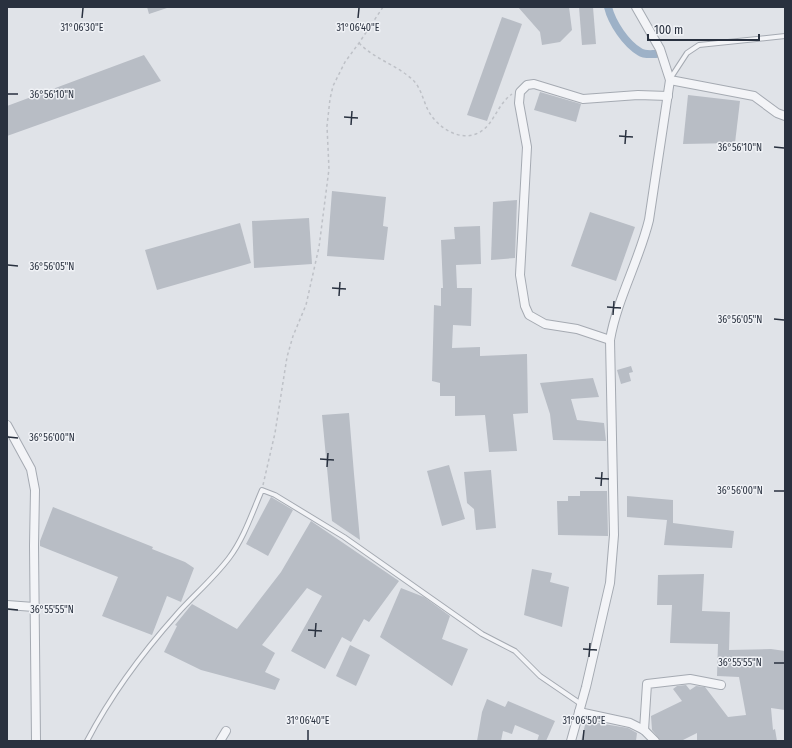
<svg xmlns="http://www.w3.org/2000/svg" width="792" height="748" font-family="'Fira Sans Condensed',sans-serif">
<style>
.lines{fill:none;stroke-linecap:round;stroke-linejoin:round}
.canal{stroke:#9db1c7;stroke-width:8}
.building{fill:#b8bdc5}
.lane-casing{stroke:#a5aab2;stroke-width:6}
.street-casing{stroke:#a5aab2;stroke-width:10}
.path{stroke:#bec1c7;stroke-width:1.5;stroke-dasharray:3 3;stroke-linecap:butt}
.lane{stroke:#f3f4f7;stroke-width:4}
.street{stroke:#f3f4f7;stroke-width:8}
.ticks{fill:none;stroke:#29313f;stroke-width:1.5}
.ticks-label{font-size:10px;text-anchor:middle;fill:#29313f;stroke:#f0f2f6;stroke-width:3;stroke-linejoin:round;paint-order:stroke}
</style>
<rect width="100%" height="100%" fill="#e0e3e8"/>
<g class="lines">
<path class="canal" d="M608,7C612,23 626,44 640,52C644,55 651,54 656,54"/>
</g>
<g class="building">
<path d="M147,7H167V8L149,14Z"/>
<path d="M518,7H569L572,30L560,42L542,45L540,32Z"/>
<path d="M579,7H593L596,44L582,45Z"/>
<path d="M502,17L522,24L487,121L467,115Z"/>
<path d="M144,55L161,81L7,136V106Z"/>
<path d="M540,92L581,104L576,122L534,110Z"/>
<path d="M688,95L740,101L735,143L683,144Z"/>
<path d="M332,191L386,197L383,226L388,227L384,260L327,256Z"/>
<path d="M517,200L515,258L491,260L493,202Z"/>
<path d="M590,212L635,227L616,281L571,266Z"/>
<path d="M309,218L312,264L254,268L252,221Z"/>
<path d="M240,223L251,263L157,290L145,250Z"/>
<path d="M480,226L481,264L456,265L457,288H472L471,326L453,325L452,348L480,347V356L527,354L528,413L513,414L517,451L489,452L485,415L455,416V396H440V383L432,381L434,305L441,306V288H443L441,240L455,239L454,227Z"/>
<path d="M631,366L633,372L629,373L631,381L621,384L617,370Z"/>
<path d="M593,378L599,397L571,399L577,420L604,423L606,441L553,440L550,414L540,383Z"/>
<path d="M349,413L354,474L360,540L332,521L322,415Z"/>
<path d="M449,465L465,519L442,526L427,471Z"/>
<path d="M491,470L496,528L476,530L474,509L467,503L464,472Z"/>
<path d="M580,491H607L608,536L558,535L557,501H568V496H580Z"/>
<path d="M627,496L673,500V523L734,531L732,548L664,545L667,520L627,517Z"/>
<path d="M271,497L293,510L268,556L246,544Z"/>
<path d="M53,507L153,547L152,549L185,562L194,568L181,602L167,596L152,635L102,616L118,577L40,546V541Z"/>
<path d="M311,521L399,581L369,622L364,619L351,642L342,637L325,669L291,651L322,596L307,588L262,645L275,653L265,672L280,679L275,690L201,670L164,652L177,626L175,625L192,604L237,629L281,572Z"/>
<path d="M532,569L552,573L550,582L569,587L562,627L524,615Z"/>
<path d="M704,574L702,611L730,612L729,650L771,649L785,651V710L771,708L773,730L775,729L777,741H697V733L681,741H661L652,730L651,716L682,701L673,689L677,686L686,685L690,690L696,686L705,687L728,717L746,715L739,677L717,676L718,644L670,643L672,605H657L658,575Z"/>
<path d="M401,588L424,597L450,616L442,639L468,649L452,686L380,637Z"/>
<path d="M350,645L370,655L356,686L336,676Z"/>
<path d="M487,699L505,707L508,701L555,721L546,741H537L539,735L515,725L512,734L503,731L501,741H477L482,712Z"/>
<path d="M586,721L628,728L637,733L636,741H581Z"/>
</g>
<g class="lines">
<g class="lane-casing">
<g id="lane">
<path d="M670,79L687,53L699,45L785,36"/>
<path d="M87,741C111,695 143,652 177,614C194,595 213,579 229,558C244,538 252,513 262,490L275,495L344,537L482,634L515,651L540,676L581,704"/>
</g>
</g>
<g class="street-casing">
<g id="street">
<path d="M670,80L754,96L777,113L785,116"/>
<path d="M610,340L577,329L545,324L529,315L525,306L520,275L527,147L519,103L520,92L527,85L534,84L583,99L638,95L668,96"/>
<path d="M7,425L31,469L35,490L34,546L36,741"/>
<path d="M7,605L34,607"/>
<path d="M579,712L630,723L644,730L655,741"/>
<path d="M644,730L647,684L690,679L721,685"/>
<path d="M220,741L226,731"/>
<path d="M571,741L586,687L610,583L614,535L610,340C617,299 639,261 649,220L670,80L660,49L636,7"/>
</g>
</g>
<g class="path">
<path d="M359,43C374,59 397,65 413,80C421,88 423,100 428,110C436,126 457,141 476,134C494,127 496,105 512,94"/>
<path d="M263,485L275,433L287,357L293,336L306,305L319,247L329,169L327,126L330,99L333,86L345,62L359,43L383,7"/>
</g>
<use href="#lane" class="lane"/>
<use href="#street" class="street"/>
</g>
<path class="ticks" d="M82,18L83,8M358,18L359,8M8,94H18M344,117L358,118M351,125L352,111M619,136L633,137M625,144L626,130M774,147L784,148M8,265L18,266M332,288L346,289M339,296L340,282M607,307L621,308M613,315L614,301M774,319L784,320M8,437L18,438M320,459L334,460M327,467L328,453M595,478L609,479M601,486L602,472M774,491H784M8,609L18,610M308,630L322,631M315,637L316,623M583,649L597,650M589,657L590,643M774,663H784M308,740V730M583,740L584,730"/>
<g class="ticks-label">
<text x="82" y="31">31°06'30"E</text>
<text x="358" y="31">31°06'40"E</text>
<text x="52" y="98">36°56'10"N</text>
<text x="740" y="151">36°56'10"N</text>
<text x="52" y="270">36°56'05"N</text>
<text x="740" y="323">36°56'05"N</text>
<text x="52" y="441">36°56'00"N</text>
<text x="740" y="494">36°56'00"N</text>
<text x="52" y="613">36°55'55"N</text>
<text x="740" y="666">36°55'55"N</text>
<text x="308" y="724">31°06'40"E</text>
<text x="584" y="724">31°06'50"E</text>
</g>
<rect width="792" height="748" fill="none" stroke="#29313f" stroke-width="16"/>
<path d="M648 34v6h111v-6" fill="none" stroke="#29313f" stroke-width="2"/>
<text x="654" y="34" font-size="12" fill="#29313f" stroke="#f0f2f6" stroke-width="3" paint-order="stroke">100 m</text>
</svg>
